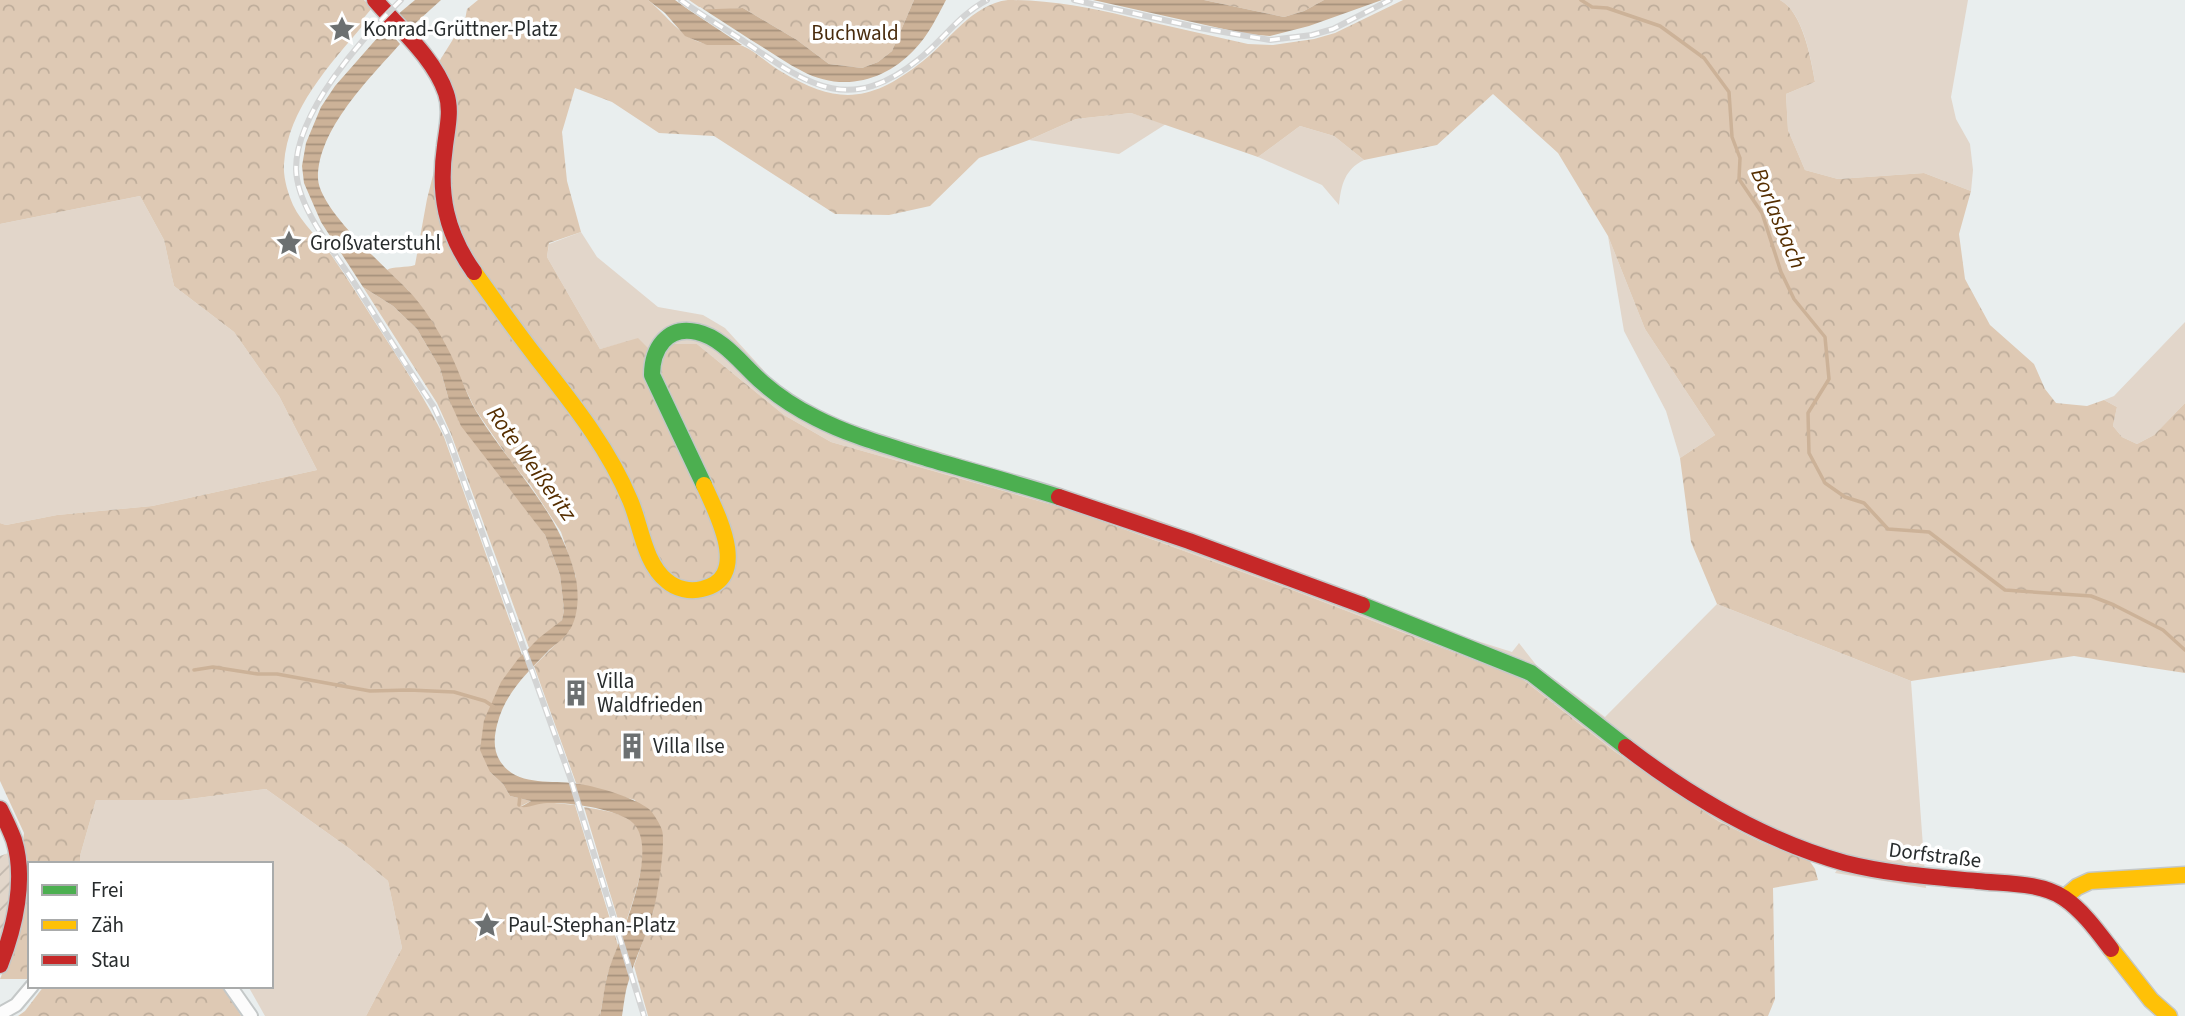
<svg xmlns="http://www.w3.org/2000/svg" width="2185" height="1016" font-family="'Source Sans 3',sans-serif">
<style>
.grass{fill:#e2d6ca}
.forest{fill:url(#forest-crowns)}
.garden{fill:url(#garden-furrows)}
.water{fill:url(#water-rules)}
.pier{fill:#e9eeee}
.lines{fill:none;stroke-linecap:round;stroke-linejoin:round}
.stream{stroke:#ccb298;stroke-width:3.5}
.street-casing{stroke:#c4c8c8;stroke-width:16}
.fast-casing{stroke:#c4c8c8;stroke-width:19}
.slow-casing{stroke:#c4c8c8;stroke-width:19}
.jam-casing{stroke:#c4c8c8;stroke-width:19}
.street{stroke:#fcfcfc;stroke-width:12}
.fast{stroke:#4caf50;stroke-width:16}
.slow{stroke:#ffc107;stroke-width:16}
.jam{stroke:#c62828;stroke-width:16}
.rail-casing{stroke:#d3d4d4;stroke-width:6}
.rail{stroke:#fff;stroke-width:3.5;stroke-dasharray:10;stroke-linecap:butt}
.labels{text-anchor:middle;stroke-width:7;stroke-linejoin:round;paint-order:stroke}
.poi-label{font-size:21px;fill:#282c2d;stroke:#fff;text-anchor:start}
.park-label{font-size:21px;fill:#492c0e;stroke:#fff}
.street-label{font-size:21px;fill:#282c2d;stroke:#fff}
.water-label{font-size:23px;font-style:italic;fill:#552e00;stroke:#fff}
</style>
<defs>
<pattern id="forest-crowns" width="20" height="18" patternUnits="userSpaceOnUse" patternTransform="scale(1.75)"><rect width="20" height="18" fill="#dec9b4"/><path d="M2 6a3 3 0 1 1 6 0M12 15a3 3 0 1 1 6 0" fill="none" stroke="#bead9b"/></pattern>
<pattern id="garden-furrows" width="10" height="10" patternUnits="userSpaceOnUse" patternTransform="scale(1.75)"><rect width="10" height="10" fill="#e2d6ca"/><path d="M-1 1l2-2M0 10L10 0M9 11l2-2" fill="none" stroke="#c2b8ae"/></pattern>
<pattern id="water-rules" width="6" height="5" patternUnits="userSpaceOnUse" patternTransform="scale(1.75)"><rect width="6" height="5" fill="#ccb298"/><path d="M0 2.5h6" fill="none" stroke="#a6917c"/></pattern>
</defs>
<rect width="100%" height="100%" fill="#e9eeee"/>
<g class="grass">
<path d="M1780,0H1968L1951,97L1956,119L1970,144L1973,170L1971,191L1924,173L1838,179L1805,170L1788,130L1786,94L1815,82C1811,58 1803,12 1780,0Z"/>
<path d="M1131,113L1166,124L1119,154L1029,140L1076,119Z"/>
<path d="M1300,126L1334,136L1364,160C1345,169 1341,185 1339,205L1322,185L1258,157Z"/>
<path d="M140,196L164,240L174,286L234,332L279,396L317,470L152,506L57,515L6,525L0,523V224Z"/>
<path d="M581,232L597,257L658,307L703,315L725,328L776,384L810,405L852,425L1139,513L1375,601L1443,630L1512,652L1519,643L1537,666L1605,717L1717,604L1911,681L1926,888L1835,873L1839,867L1761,842L1718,821L1614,751L1521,678L1295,591L1071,510L831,442L784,415L697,344L658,358L638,339L600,349L547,257L549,244Z"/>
<path d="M1608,236L1645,329L1715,435L1680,458L1666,411L1624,331Z"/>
<path d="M2185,322V403L2154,435L2137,444L2122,437L2113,426L2117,407L2104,400L2114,396Z"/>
<path d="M266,789L350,849L388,881L402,948L366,1016H265L248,986H271V864H80V856L96,800H182Z"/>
</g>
<g class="forest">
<path d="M0,0H364L372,8L362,20L364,24C330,65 288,108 284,164C283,178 288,193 293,205C302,224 320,239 332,256C350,282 367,310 384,336C405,369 427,401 444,437L522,655L484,720L490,772L503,784L510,796L531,801L521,806L544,802L575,805L618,945L607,976L600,1016H366L402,948L388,881L350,849L266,789L182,800H96L80,856V864H30V979H0L9,957L24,833L0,781V523L6,525L57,515L152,506L317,470L279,396L234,332L174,286L164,240L140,196L0,224Z"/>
<path d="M478,0H648C667,15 681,39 706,44C718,47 731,41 743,46C757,52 769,65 782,72C839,106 871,102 923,61C949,41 972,4 1008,0C1048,0 1089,7 1129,17C1168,26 1208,35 1248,44L1273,45L1314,39L1335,33L1403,0H1780C1803,12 1811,59 1815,82L1786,94L1788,130L1805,170L1838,179L1924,173L1971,191L1959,234L1965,279L1990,325L2034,364L2045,389L2056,403L2087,406L2104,400L2117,407L2113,426L2122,437L2137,444L2154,435L2185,403V673L2074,656L1911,681L1717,604L1691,542L1680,458L1715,435L1645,329L1608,236L1558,153L1493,94L1437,145L1364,160L1334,136L1300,126L1258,157L1131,113L1076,119L1029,140L979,158L930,206L889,215L835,214L714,136L659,133L612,102L575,88L562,132L567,181L581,232L549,243L547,257L600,349L638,338L658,358L671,344H697L784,415L831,442L1071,510L1295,591L1521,678L1614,751L1718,821L1761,842L1809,860L1815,869L1818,880L1773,888L1775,999L1768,1016H648L634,966L653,913L660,869L635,800L576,783L534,666L570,630L576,577L561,532L531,486L510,460L475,409L463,384L408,290L387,270C392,266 407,268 415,265L427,199L454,92L437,65L465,20L467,9Z"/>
<path d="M689,0H914L892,51L878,62L862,68L829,64L797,40L743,8L705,11Z"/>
<path d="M1204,0H1324L1304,11L1284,17Z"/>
<path d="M363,287L393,306L417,329L440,368L448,397L545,535L560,575L564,610L562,620L529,648L451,434L437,403Z"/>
<path d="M584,807C601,810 629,813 639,828C653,849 630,911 622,933Z"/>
<path d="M44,986H222L231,997L241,1016H18L25,1011Z"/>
</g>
<path class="garden" d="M11,852L13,880L0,952V856Z"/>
<g class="water">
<path d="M415,0H441L409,29L397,15Z"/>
<path d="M648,0H675L689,10L743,8L797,40L829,64L862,68L878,62L892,51L914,0H946C937,17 928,36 914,50C884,82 841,92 802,71C784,62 768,50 751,40L742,45H707L685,36L665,13Z"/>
<path d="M1093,0H1204L1284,17L1304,11L1324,0H1382L1309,26L1270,36L1246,34Z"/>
<path d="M386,28L400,44C369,79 317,130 318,179C320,210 384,266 406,288C424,306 440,333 451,355C460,373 466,394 476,411C510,467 558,509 575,574C579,591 579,613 571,628C566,637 556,644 549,650C527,673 505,693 497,725C494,737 493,750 500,761C517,788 554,779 580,784C599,787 635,798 649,809C654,814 660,824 662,830C666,843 657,901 652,916C646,937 635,958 629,980C625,991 624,1004 622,1016H600C603,1002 604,987 608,973C617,942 668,838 626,818C607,808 569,802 547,803C538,803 530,808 521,807L531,801L510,796L503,784L490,772L480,750L484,720L501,682L518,659L539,638L562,620L564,610L560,575L545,535L461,426L448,397L440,368L417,329L393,306L363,287L321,222L304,183L302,166L306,143L321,107L335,86Z"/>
</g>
<path class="pier" d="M691,7H700L751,40L745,47L689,10Z"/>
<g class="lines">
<g class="stream">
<path d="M1581,0L1592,7L1607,8L1660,26L1704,58L1729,92L1732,137L1740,158L1739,179L1762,213L1781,272L1794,299L1825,337L1829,379L1808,413L1809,453L1825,483L1845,497L1864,503L1888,529L1929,532L2005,590L2091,596L2114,605L2163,630L2185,650"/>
<path d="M194,670L213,667L258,674H277L370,691L409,690L454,692L485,701L494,707"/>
<path d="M519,805L520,795"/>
</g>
<g class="street-casing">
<g id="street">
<path d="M230,986L251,1016"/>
<path d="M0,1014L16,1005L32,986"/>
</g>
</g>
<g class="fast-casing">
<g id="fast">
<path d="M704,485L652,375C652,349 667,325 697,332C724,338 743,366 763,383C779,397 798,409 816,418C851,436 889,446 926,458C970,471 1015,483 1059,497"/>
<path d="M1362,605L1531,673L1626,747"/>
</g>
</g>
<g class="slow-casing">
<g id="slow">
<path d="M474,272C495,301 515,330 537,358C572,403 608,447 630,500C641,525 644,563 667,581C676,589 690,592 702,589C752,578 716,512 704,485"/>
<path d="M2064,898L2077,887L2090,881L2185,875"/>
<path d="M2111,949L2151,1000L2169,1016"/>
</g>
</g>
<g class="jam-casing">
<g id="jam">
<path d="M375,0C399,28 434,58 446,93C452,110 447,129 445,146C438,194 446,233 474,272"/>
<path d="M1059,497L1189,541L1362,605"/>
<path d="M1626,747C1691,797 1766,841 1845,863C1888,874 1933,877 1977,881C2004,884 2040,882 2064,898C2083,911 2098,932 2111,949"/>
<path d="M0,809C5,819 10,829 14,840C26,879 15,927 0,965"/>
</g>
</g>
<use href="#street" class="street"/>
<use href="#fast" class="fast"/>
<use href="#slow" class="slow"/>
<use href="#jam" class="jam"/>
<g class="rail-casing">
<g id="rail">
<path d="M401,0C362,38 296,112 296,169C297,207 333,250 353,281C380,323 406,366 434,407L448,437L571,780L644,1016"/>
<path d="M681,0C702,16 726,29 748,44C811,87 851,114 919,59C943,40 959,15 987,0"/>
<path d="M1074,0L1200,28L1270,40L1312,35L1333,29L1390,0"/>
</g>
</g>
<use href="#rail" class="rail"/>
</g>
<defs>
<g id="sight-bare" transform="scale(2.1)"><path d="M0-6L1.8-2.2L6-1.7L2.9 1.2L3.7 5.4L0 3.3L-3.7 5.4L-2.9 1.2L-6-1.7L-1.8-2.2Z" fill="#6c7071" stroke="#fff" stroke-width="2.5" paint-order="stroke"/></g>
<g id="building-bare" transform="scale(2.1)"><path d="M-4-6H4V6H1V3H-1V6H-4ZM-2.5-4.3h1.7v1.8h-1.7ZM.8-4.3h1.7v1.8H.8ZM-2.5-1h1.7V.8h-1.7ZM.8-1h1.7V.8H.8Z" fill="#6c7071" stroke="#fff" stroke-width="2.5" paint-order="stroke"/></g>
</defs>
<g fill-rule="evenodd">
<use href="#sight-bare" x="342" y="29"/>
<use href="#sight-bare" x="289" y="243"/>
<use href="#building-bare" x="576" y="693"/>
<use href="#building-bare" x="632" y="746"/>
<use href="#sight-bare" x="487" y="925"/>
</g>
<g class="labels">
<g class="poi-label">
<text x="363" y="36">Konrad-Grüttner-Platz</text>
<text x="310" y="250">Großvaterstuhl</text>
<text x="597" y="688">Villa<tspan x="597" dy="24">Waldfrieden</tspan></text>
<text x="653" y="753">Villa Ilse</text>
<text x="508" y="932">Paul-Stephan-Platz</text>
</g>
<g class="park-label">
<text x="855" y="40">Buchwald</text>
</g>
<g class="street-label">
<text transform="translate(1935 855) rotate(7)" y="7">Dorfstraße</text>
</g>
<g class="water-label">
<text transform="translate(1779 218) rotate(67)" y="8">Borlasbach</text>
<text transform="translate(532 463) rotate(54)" y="8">Rote Weißeritz</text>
</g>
</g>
<rect x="28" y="862" width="245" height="126" fill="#ffffff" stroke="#a9abab" stroke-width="2"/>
<rect x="42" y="885" width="35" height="10" fill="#4caf50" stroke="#a9abab" stroke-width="2"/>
<text x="91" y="897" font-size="21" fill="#282c2d">Frei</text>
<rect x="42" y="920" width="35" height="10" fill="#ffc107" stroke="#a9abab" stroke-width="2"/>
<text x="91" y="932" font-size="21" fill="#282c2d">Zäh</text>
<rect x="42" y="955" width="35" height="10" fill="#c62828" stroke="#a9abab" stroke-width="2"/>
<text x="91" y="967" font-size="21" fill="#282c2d">Stau</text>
</svg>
